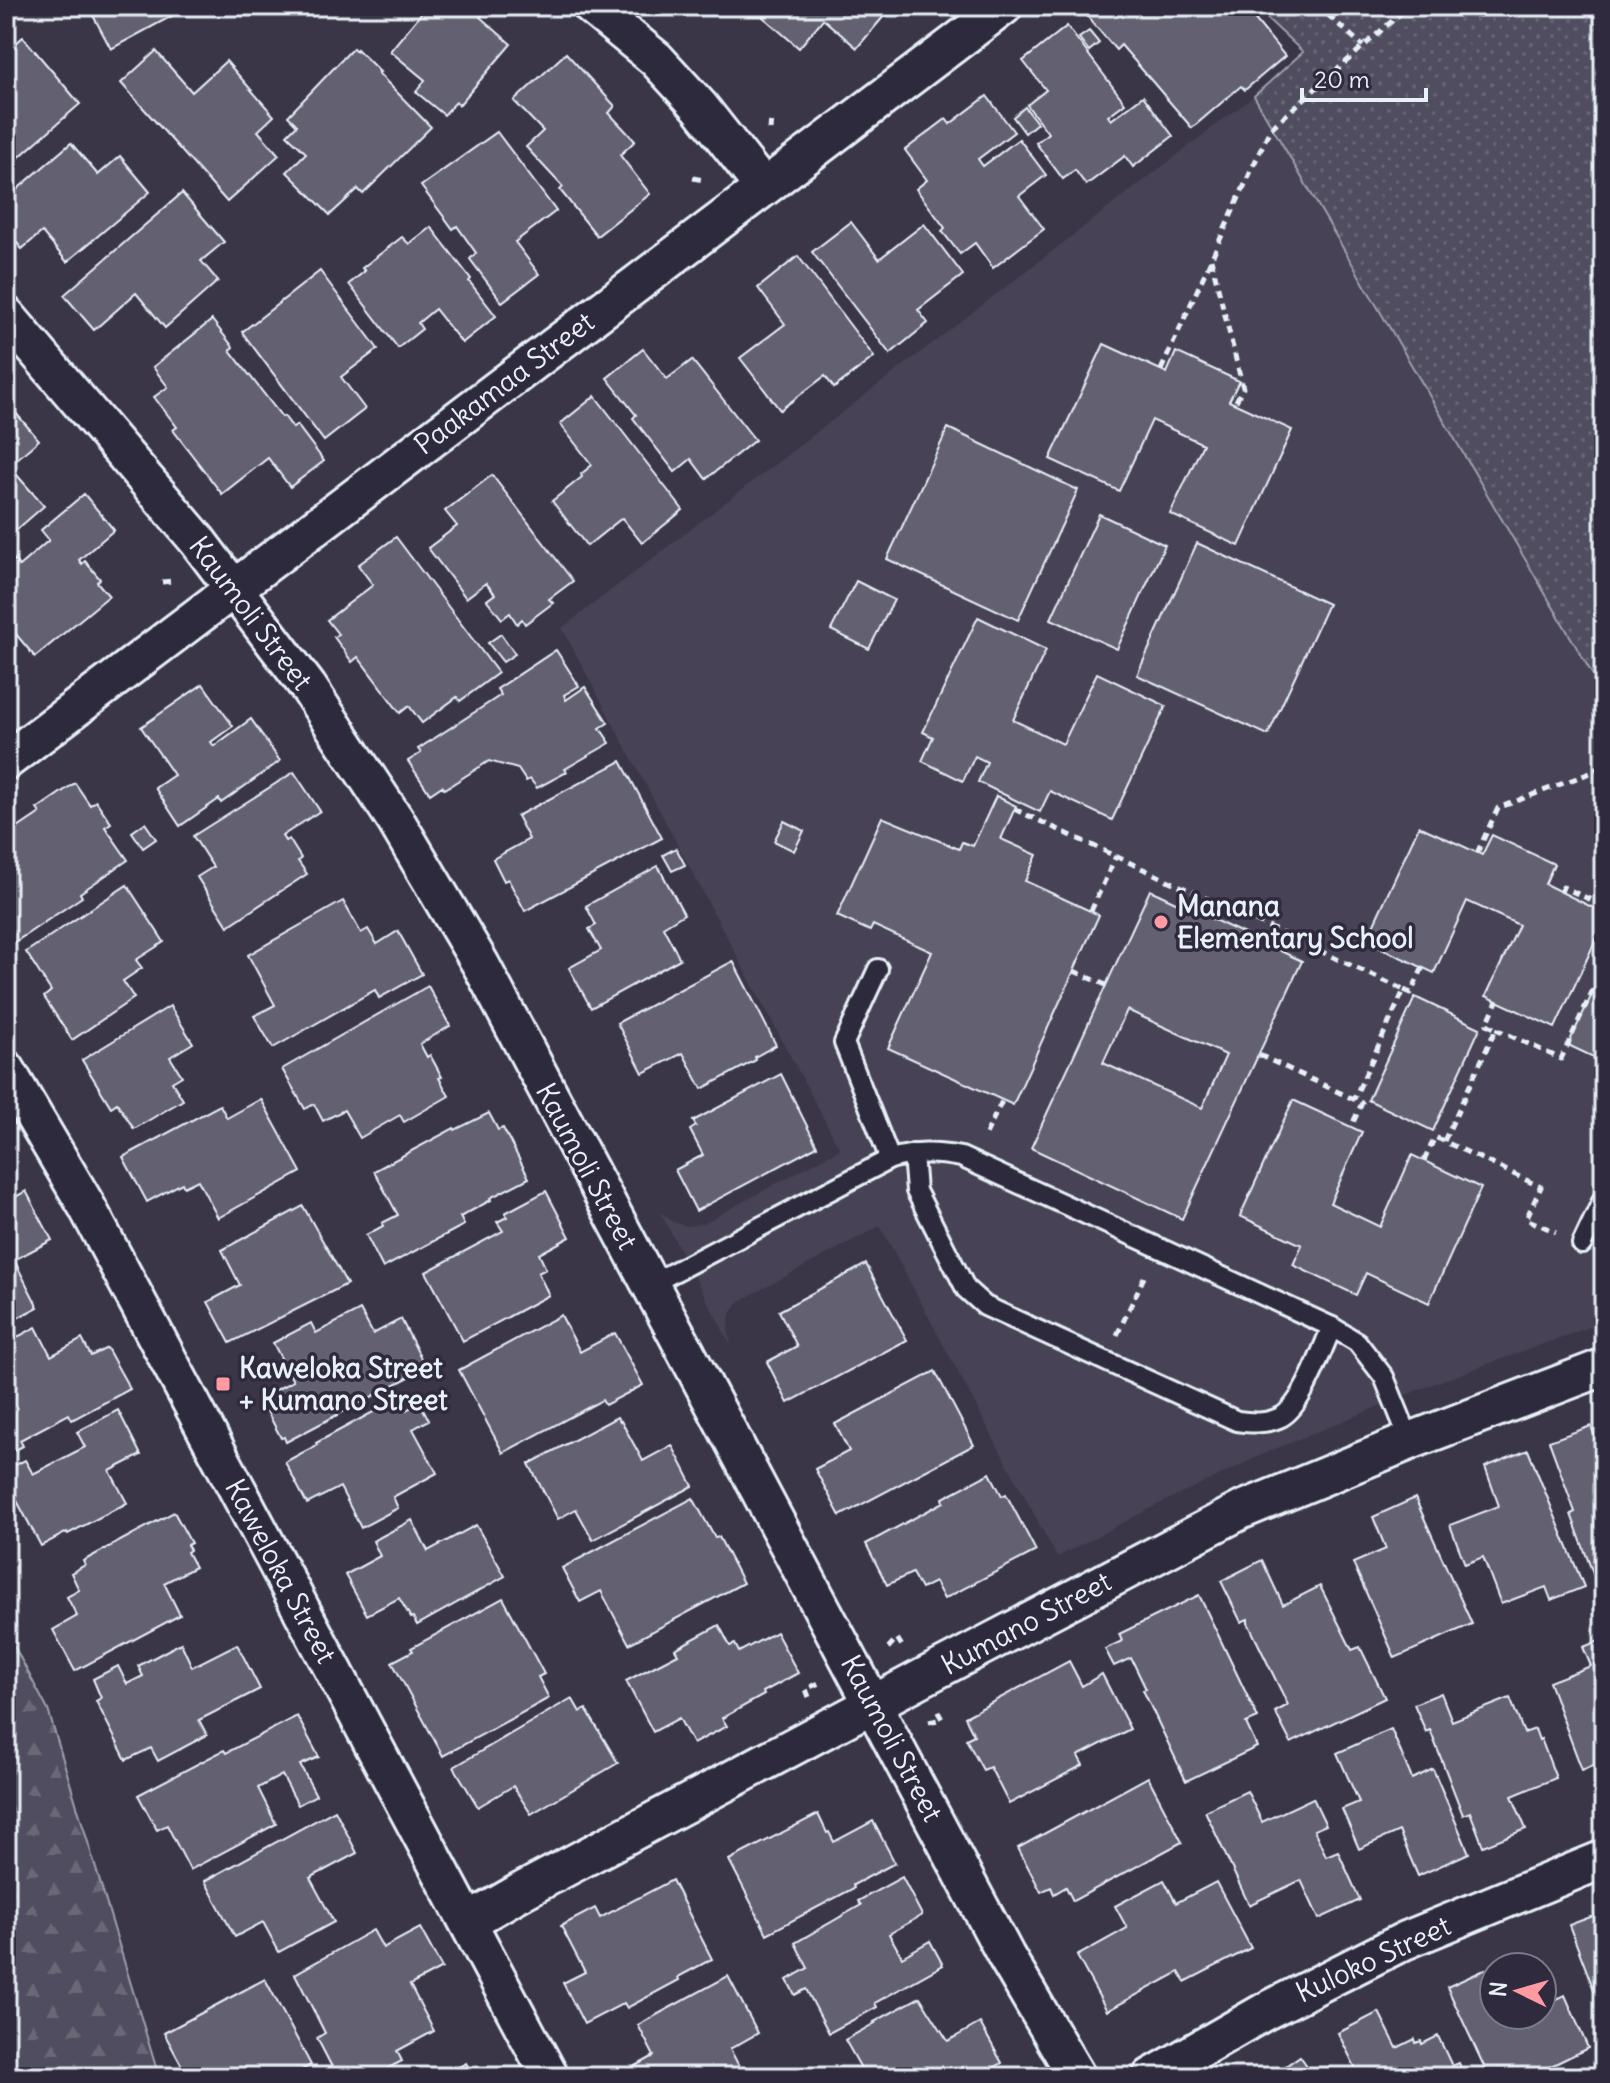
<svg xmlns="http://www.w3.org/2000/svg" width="1610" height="2083" font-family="Delius,sans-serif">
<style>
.built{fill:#464354}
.forest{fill:url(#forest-firs);stroke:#9ca0ac;stroke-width:2}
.park{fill:url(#park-dots);stroke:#9ca0ac;stroke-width:2}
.building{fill:#636171;stroke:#e8f1f8;stroke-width:2;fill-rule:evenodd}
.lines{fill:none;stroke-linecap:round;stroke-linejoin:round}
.service-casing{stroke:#e8f1f8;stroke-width:24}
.minor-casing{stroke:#e8f1f8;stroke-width:42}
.path{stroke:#e8f1f8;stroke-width:5;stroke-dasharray:8 6;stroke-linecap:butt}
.service{stroke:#2f2a3d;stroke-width:18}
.minor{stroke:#2f2a3d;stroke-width:36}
.poi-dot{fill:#ff9aa2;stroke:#2f2a3d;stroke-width:3}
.labels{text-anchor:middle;stroke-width:7;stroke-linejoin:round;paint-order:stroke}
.street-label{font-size:28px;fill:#e8f1f8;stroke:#2f2a3d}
.poi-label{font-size:28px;font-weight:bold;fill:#e8f1f8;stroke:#2f2a3d;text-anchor:start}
</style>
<defs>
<pattern id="forest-firs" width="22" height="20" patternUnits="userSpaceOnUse" patternTransform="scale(2)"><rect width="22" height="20" fill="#504e5f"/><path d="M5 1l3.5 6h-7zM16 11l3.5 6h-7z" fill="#696877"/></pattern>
<pattern id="park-dots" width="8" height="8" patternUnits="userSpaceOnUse" patternTransform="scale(2)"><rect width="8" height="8" fill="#504e5f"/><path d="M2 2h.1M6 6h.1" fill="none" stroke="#696877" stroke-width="1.8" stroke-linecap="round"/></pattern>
</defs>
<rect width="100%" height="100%" fill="#3a3648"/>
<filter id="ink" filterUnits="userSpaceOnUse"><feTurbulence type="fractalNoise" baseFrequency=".0125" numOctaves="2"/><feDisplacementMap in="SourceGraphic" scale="16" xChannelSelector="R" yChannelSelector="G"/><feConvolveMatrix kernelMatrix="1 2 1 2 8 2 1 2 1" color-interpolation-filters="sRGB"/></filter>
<g filter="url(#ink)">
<path class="built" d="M1254,96L1604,694V1322L1433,1384L1268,1452L1157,1505L1057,1557L880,1226L740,1301L730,1315L728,1330L731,1345L660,1212L673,1222L688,1226L704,1223L840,1149L562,628Z"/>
<path class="forest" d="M6,1631L48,1710L159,2077H6Z"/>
<path class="park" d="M1254,6H1604V694L1254,96L1303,52Z"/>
<g class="building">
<path d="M6,6H22L6,20Z"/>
<path d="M88,6H178L181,11L111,49Z"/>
<path d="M427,6H489L480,17L511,44L459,105L456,102L444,115L416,92L425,80L390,51Z"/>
<path d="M772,6H876L875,8L884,16L857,48L823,19L799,48L763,17Z"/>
<path d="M1084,6H1226L1233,15L1244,6L1285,56L1245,90L1241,86L1192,128L1121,45L1116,50L1081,9Z"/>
<path d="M1067,26L1125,103L1108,116L1111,120L1143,96L1173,136L1133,167L1125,156L1086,185L1075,170L1063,179L1036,143L1048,133L1027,105L1046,90L1023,61Z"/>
<path d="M1089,31L1099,43L1089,51L1079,38Z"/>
<path d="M23,37L80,104L18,158L6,144V52Z"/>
<path d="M353,48L356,51L357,49L380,72L378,73L431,127L363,194L358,189L330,215L287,172L306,153L287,135L297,125L288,116Z"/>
<path d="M156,51L192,92L226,61L274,116L258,131L279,155L227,202L121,83Z"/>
<path d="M566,53L615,106L609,113L635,141L620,155L650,194L597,236L560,190L563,187L526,147L543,131L514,101Z"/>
<path d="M987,96L1014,132L978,159L983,166L1019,139L1046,175L1019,196L1044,229L993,268L975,243L960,254L942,231L945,228L916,189L927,180L905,150L946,119L950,124Z"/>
<path d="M1025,107L1037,123L1025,133L1013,117Z"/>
<path d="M497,132L556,211L515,242L539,274L502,302L470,259L476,253L457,226L453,229L421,186Z"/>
<path d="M71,143L98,175L120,156L150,192L67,262L42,232L22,249L6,230V199Z"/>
<path d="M182,193L224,242L201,261L218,281L165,328L136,293L94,330L64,295Z"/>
<path d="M851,222L879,259L924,224L963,275L918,310L928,323L890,354L812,252Z"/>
<path d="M431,227L471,279L469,281L496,316L462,343L435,309L418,323L422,329L398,348L349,284L365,271L362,268L402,237L409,244Z"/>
<path d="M798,256L874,357L834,388L825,376L780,410L740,358L785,324L758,288Z"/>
<path d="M320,271L378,349L341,377L365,409L324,441L242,332Z"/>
<path d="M212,320L233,347L230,350L282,417L284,416L293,428L297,425L324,461L290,487L268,458L222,494L173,430L177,427L154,397L168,387L153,367Z"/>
<path d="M1104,344L1167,373L1176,352L1239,381L1229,401L1292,430L1239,546L1170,514L1203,444L1152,420L1119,491L1050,459Z"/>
<path d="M643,349L667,379L692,360L755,440L706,479L691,459L675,472L633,418L636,415L607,378Z"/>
<path d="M595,396L683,510L642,543L622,518L587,546L552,501L582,477L581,474L592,465L560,424Z"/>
<path d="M8,404L39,440L9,466L44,506L6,539V406Z"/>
<path d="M948,428L1078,490L1018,620L887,559Z"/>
<path d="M492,475L573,581L549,599L553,603L525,624L522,619L517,624L510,613L502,619L487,600L495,594L486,583L466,598L428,548L457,526L445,511Z"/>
<path d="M84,494L114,530L79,560L82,564L85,561L100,579L97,582L109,596L35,657L15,633L6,640V560L11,556L19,566L49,540L41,530Z"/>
<path d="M1099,514L1165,545L1117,649L1051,619Z"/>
<path d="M396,537L498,673L460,701L457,697L422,723L409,706L400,713L358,657L352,662L334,637L338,634L327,620L373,585L358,565Z"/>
<path d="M1197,543L1328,604L1268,735L1137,675Z"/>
<path d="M856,581L894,600L869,649L831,630Z"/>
<path d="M978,617L1046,650L1013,720L1063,744L1097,673L1166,706L1112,820L1050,791L1040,812L978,782L987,762L975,756L963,781L922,761L933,737L923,732Z"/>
<path d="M501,634L515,654L503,662L488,643Z"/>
<path d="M556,650L579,686L564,695L566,700L585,687L608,723L600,728L610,743L565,769L567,772L537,788L530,779L526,781L518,769L489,761L445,789L442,786L430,794L408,761L421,753L418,749L501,695L497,689Z"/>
<path d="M203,684L233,726L211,742L214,746L251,719L280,761L221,803L219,799L180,826L155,788L174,775L141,727Z"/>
<path d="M621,761L662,838L525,911L508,879L504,881L493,859L529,839L517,816Z"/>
<path d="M294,772L320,811L282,836L285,841L289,839L301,858L298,861L307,874L228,926L197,877L213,867L193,836Z"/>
<path d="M75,783L90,805L96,801L111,823L105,827L128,860L80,893L82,897L6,948V836L40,813L37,809Z"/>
<path d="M996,796L1016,806L1001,839L1037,855L1025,881L1099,915L1013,1105L888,1048L932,952L873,925L870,931L837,916L882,817L959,849L962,842L973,846Z"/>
<path d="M784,821L804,831L794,851L774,841Z"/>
<path d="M145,823L156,839L143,848L132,832Z"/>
<path d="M1419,826L1482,855L1492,835L1554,864L1545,884L1604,913V922L1555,1028L1486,996L1519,925L1467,901L1434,973L1366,941Z"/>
<path d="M676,848L685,865L672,871L663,855Z"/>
<path d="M658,866L684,914L663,927L680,959L591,1008L569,968L601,950L589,929L596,925L586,906Z"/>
<path d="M127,885L164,942L136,960L142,968L123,981L134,998L72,1040L44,997L51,991L26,952Z"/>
<path d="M1150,890L1302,961L1182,1219L1031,1148ZM1127,1010L1226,1055L1202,1108L1103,1063Z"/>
<path d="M343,901L361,933L368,929L377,944L398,931L422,974L379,998L375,990L273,1048L254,1016L275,1005L248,955Z"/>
<path d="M733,961L776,1045L755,1057L756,1060L702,1089L683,1053L643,1073L617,1023Z"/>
<path d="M428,986L450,1026L420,1044L427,1057L430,1055L442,1077L439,1078L449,1096L404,1122L400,1115L360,1138L344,1110L323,1121L314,1104L305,1109L282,1069Z"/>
<path d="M1595,988L1604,992V1062L1568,1045Z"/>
<path d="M1415,997L1480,1028L1433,1131L1368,1100Z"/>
<path d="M170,1006L193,1043L170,1057L182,1076L172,1082L183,1100L134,1129L117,1103L111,1107L82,1060Z"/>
<path d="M781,1074L817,1146L696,1211L675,1170L703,1155L690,1130L696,1126L693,1121Z"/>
<path d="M261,1099L301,1172L218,1218L198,1180L184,1187L182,1183L147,1202L123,1157L220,1105L227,1118Z"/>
<path d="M1293,1100L1362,1132L1330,1203L1380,1227L1412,1155L1481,1188L1429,1303L1366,1273L1356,1295L1293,1265L1302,1245L1240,1216Z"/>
<path d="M489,1113L498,1130L503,1128L529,1178L490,1198L491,1200L460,1217L464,1225L383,1268L366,1235L383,1226L382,1223L398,1215L374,1171L454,1128L455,1130Z"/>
<path d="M26,1191L52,1240L14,1260L38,1307L6,1324V1202Z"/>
<path d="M546,1191L570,1237L539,1254L546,1269L538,1273L549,1295L463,1341L426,1272L503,1231L497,1222L507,1217L505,1213Z"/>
<path d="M303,1206L347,1284L230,1343L208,1302L240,1285L222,1250Z"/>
<path d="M866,1264L907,1340L788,1403L767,1362L797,1346L779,1311Z"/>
<path d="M360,1310L373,1334L401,1319L426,1368L286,1442L284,1437L281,1438L260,1398L293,1381L273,1343L311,1323L316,1333Z"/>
<path d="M561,1315L580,1352L615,1333L643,1385L605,1405L602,1400L503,1453L459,1370Z"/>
<path d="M36,1327L51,1356L82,1339L91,1356L107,1348L130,1389L72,1420L69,1414L20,1440L23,1446L6,1455V1343Z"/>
<path d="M935,1371L974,1445L840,1516L815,1469L849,1451L835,1424Z"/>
<path d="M397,1399L404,1411L420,1403L429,1420L413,1429L437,1473L393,1497L398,1508L361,1528L340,1487L307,1504L285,1462L317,1445L316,1443Z"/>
<path d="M118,1410L141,1455L110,1471L127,1503L68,1534L67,1532L41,1546L16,1499L6,1505V1470L25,1460L33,1474L85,1447L77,1432Z"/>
<path d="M617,1417L620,1422L621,1421L643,1461L672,1445L693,1486L593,1540L576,1509L558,1519L529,1464Z"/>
<path d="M1591,1426L1604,1461V1576L1595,1579L1571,1514L1575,1512L1549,1441Z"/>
<path d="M1528,1450L1584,1587L1551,1600L1546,1587L1501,1604L1483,1557L1465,1564L1450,1525L1499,1506L1485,1467Z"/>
<path d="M990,1473L1002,1496L1006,1494L1036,1551L944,1599L935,1582L921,1589L912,1573L887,1585L866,1544L944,1502L943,1498Z"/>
<path d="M693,1498L715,1538L719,1537L743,1583L629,1644L601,1591L580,1602L562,1568Z"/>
<path d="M1415,1498L1472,1624L1395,1658L1353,1563L1386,1549L1373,1517Z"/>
<path d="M174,1512L191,1543L187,1545L190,1550L187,1552L195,1567L164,1583L180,1615L75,1671L53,1630L77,1616L67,1597L79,1590L71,1573L85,1565L83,1561Z"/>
<path d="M412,1520L428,1551L476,1525L505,1576L417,1625L413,1617L411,1618L399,1598L367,1615L345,1575L380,1556L373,1541Z"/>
<path d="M1262,1560L1283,1605L1320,1586L1352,1650L1360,1647L1385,1698L1291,1743L1275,1712L1288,1705L1248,1623V1619L1241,1622L1221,1581Z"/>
<path d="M1199,1595L1258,1718L1246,1723L1257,1747L1186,1781L1143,1690L1146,1689L1131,1658L1114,1666L1105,1649L1122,1641L1119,1634Z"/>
<path d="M503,1598L544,1674L538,1677L549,1698L443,1756L392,1662L413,1651L411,1648Z"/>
<path d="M719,1625L730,1646L735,1644L739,1652L776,1632L798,1673L763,1692L764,1695L722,1718L727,1726L693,1744L679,1718L653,1732L626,1681L678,1654L675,1649Z"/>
<path d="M1604,1639V1761L1582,1770L1549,1682L1591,1666L1583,1647Z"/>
<path d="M181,1643L192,1667L237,1644L260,1689L199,1720L207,1735L158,1761L151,1748L126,1760L96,1701L101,1698L93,1679L118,1666L127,1684L143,1676L138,1666Z"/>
<path d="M1069,1661L1082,1686L1102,1674L1130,1729L1078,1756L1083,1765L1009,1804L990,1767L983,1770L966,1739L974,1735L965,1717Z"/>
<path d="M1441,1693L1452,1721L1510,1698L1524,1733L1535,1729L1539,1740L1541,1739L1556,1778L1512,1796L1526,1829L1483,1846L1470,1812L1463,1815L1430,1730L1426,1732L1414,1704Z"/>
<path d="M572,1698L580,1712L586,1709L618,1763L531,1814L513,1786L478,1807L454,1767Z"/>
<path d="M297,1716L319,1757L300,1765L316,1795L298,1805L282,1775L258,1788L276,1824L190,1870L167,1825L157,1830L138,1795L224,1750L226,1753Z"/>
<path d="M1391,1729L1412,1779L1433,1769L1469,1853L1418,1876L1399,1831L1359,1849L1342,1809L1359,1802L1337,1753Z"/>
<path d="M1148,1777L1182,1842L1073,1901L1066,1887L1054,1894L1051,1887L1041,1892L1018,1848Z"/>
<path d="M1247,1791L1262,1822L1313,1798L1326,1825L1314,1830L1326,1856L1338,1851L1360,1900L1319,1919L1301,1880L1249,1905L1205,1811Z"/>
<path d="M335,1810L357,1853L310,1878L334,1922L279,1952L263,1922L235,1937L205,1881Z"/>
<path d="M818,1814L827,1833L829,1832L834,1842L873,1821L895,1863L853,1885L854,1888L767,1934L729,1860Z"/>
<path d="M902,1877L922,1915L889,1934L902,1957L930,1941L943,1965L875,2003L877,2007L829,2033L806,1989L795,1995L787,1980L808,1968L795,1943L861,1905L858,1901Z"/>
<path d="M672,1880L712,1959L678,1977L679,1980L627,2008L624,2003L584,2024L563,1983L585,1972L561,1926L595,1908L600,1918Z"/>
<path d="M1164,1880L1176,1903L1216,1882L1251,1948L1185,1982L1179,1972L1107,2011L1077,1956L1127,1928L1115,1906Z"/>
<path d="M1604,1912V2016L1569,1925Z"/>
<path d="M420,1928L442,1968L410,1985L434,2031L397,2051L402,2061L371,2077H356L354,2073L348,2077L344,2069L335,2073L317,2038L325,2033L295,1974L373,1930L383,1948Z"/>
<path d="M1504,1961L1507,1967H1494V2015H1542V2006L1565,1995L1588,2048L1551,2066L1556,2075L1551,2077H1489L1447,1987Z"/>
<path d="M728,1976L758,2033L730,2049L741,2070L727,2077H616L654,2056L638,2025Z"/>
<path d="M265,1979L311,2065L289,2077H188L164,2033Z"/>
<path d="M920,1997L948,2041L980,2023L1002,2063L978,2077H866L845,2040L875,2023L874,2022Z"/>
<path d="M1379,2012L1397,2048L1415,2039L1416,2043L1421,2041L1422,2044L1438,2036L1452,2066L1459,2063L1465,2077H1360L1338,2033Z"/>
<path d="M1300,2056L1315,2077H1270Z"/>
<path d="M466,2063L474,2077H440Z"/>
</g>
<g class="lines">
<g class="service-casing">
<g id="service">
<path d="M878,969L844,1043L890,1159"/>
<path d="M913,1154L916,1191L966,1289L985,1306L1237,1421C1252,1423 1267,1424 1281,1417C1303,1405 1321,1351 1332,1327"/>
<path d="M1582,1244L1604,1197"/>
<path d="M649,1285L890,1159C917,1152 934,1152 961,1157L1332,1327L1357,1342L1384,1377L1410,1441"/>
</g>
</g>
<g class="minor-casing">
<g id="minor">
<path d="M591,6L656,59L700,107L763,187"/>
<path d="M6,315L197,540L308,687L396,821L481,965L1006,1956L1077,2077"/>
<path d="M6,761L1004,6"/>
<path d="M6,1069L86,1205L550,2077"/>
<path d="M468,1922L520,1892L920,1679L1242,1510L1410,1441L1604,1367"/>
<path d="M1151,2077L1264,2012L1404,1941L1604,1859"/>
</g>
</g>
<g class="path">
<path d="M1318,6L1363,46"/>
<path d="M770,130L771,118"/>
<path d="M693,178L704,180"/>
<path d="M1211,259L1243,388L1235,403"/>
<path d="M1161,370L1270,129L1409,6"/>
<path d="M162,582L173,581"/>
<path d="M1014,809L1404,990L1354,1099"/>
<path d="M1477,853L1498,808L1590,773L1604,764"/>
<path d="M1561,892L1563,887L1604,906"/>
<path d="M1091,911L1116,856"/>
<path d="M1074,971L1106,985"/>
<path d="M1404,990L1411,993L1423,967"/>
<path d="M1496,1029L1561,1059L1604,966"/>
<path d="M1259,1055L1362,1103L1351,1127"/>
<path d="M986,1134L1002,1101"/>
<path d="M1444,1141L1496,1029L1487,1024L1497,1001"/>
<path d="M1424,1161L1435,1137L1541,1187L1526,1219L1556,1232"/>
<path d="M1117,1335L1145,1275"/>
<path d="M888,1648L897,1638L902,1646"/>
<path d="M809,1697L806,1689L819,1683"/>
<path d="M929,1722L942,1719L938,1712"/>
</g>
<use href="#service" class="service"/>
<use href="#minor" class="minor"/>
</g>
</g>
<g class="poi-dot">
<circle cx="1161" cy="922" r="8"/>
<rect x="215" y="1376" width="16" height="16" rx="4"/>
</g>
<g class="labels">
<g class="street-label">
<text transform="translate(504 383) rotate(-37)" y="10">Paakamaa Street</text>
<text transform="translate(251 613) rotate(53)" y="10">Kaumoli Street</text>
<text transform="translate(587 1166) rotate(62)" y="10">Kaumoli Street</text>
<text transform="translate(281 1571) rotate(62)" y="10">Kaweloka Street</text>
<text transform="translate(1026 1623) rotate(-28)" y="10">Kumano Street</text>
<text transform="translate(892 1738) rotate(62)" y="10">Kaumoli Street</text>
<text transform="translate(1373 1959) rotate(-25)" y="10">Kuloko Street</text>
</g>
<g class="poi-label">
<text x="1177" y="916">Manana<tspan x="1177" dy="32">Elementary School</tspan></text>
<text x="239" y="1378">Kaweloka Street<tspan x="239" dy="32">+ Kumano Street</tspan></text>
</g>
</g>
<rect width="1610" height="2083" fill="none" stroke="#2f2a3d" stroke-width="32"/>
<rect x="16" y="16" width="1578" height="2051" fill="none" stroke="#e8f1f8" stroke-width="3" filter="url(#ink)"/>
<g transform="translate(1518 1991) rotate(275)"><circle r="38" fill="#2f2a3d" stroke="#797a88" stroke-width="2"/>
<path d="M0-6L14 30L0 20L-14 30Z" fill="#ff9aa2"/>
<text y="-12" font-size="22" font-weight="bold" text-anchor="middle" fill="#e8f1f8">N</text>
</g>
<path d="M1302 88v12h124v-12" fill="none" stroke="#e8f1f8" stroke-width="4"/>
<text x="1314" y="88" font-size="24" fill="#e8f1f8" stroke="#2f2a3d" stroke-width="6" paint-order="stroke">20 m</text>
</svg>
